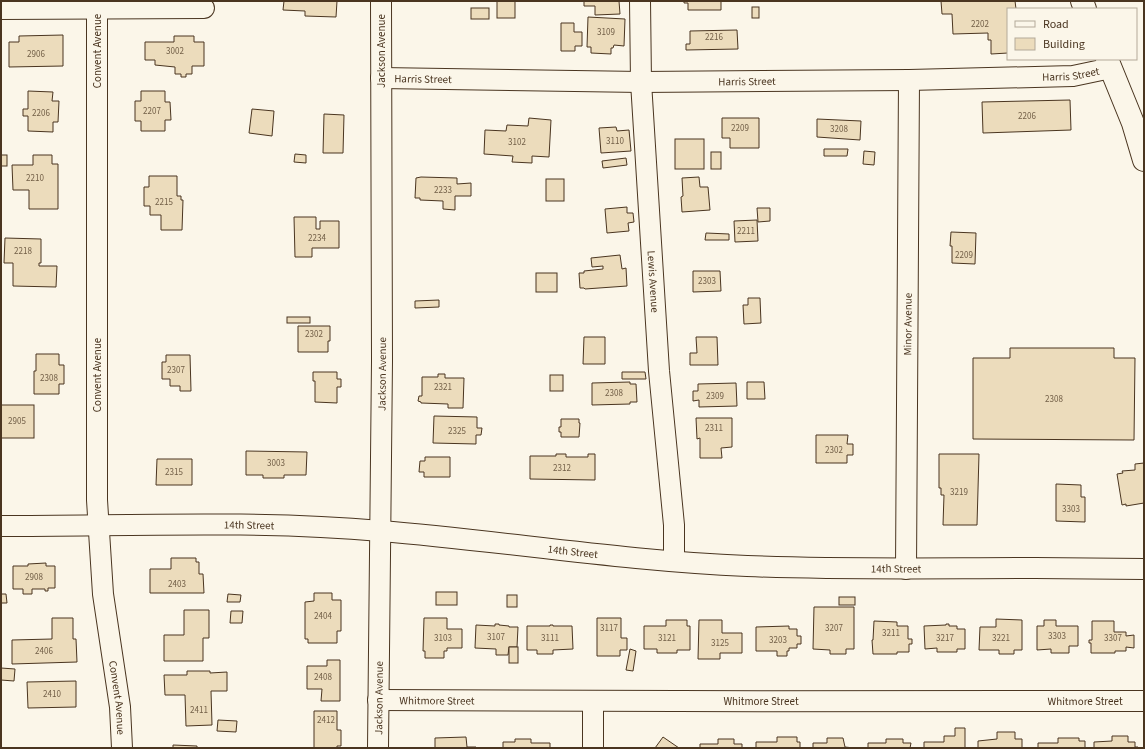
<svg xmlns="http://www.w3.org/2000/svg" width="1145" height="749" font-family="'Source Sans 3',sans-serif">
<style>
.building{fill:#ecdcbc;stroke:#4a3520}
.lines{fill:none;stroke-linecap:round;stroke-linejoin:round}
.minor-casing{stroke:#4a3520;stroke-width:22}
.major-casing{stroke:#4a3520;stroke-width:24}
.minor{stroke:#fbf6e9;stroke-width:20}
.major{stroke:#fbf6e9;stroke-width:22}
.labels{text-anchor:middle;stroke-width:3;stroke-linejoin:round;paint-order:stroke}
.number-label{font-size:9px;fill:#725f47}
.street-label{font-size:11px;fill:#4a3520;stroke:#fbf6e9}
</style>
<rect width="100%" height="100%" fill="#fbf6e9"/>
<g class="building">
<path d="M284,1H337L336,17L305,16V11L283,10Z"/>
<rect x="497" y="1" width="18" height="17"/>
<path d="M584,1H619L620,14L595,15V6H584Z"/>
<path d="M684,1H721V10H688V3H684Z"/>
<path d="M941,1H1015L1016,9H1008V53L991,54V40H988V33L953,34L952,14H942Z"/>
<rect x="752" y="7" width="7" height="11"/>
<rect x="471" y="8" width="18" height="11"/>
<path d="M588,17L625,19L624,46L614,45L613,48H611V54L591,53V47H587Z"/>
<path d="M561,23H574V32H582V46H575V51H561Z"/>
<path d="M737,30L738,49L686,50V44H690V31Z"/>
<path d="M63,35V66L9,67V42H19V36Z"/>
<path d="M174,36H194V42H204V66H192V74H186V77H181V74H175V67L155,65V60H145V42H174Z"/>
<path d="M28,91L53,92L52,101H59L58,122H53V132L28,131V116H23V109H28Z"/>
<path d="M141,91H165V102H170L171,120H165V131H141V121H135V101H141Z"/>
<path d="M1070,100L1071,130L983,133L982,102Z"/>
<path d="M252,109L274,111L272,136L249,133Z"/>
<path d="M324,114L344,115L343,153H323Z"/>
<path d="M529,118L551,120L549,157L532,156V163L512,162L513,156L484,154L485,130L506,131L507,125L528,126Z"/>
<path d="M722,118H759V148H730V138H722Z"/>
<path d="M817,119L861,121L860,140L817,137Z"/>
<path d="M616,127L617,131L629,130L631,151L601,153L599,128Z"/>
<rect x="675" y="139" width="29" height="30"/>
<path d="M824,149H848L847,156H824Z"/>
<path d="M864,151L875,152L874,165L863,164Z"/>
<rect x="711" y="152" width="10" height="17"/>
<path d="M295,154L306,155V163L294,162Z"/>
<rect x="1" y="155" width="6" height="11"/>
<path d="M33,155H52V164H58V209H29V190H13L12,165H33Z"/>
<path d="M626,158L627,165L603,168L602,161Z"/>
<path d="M149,176H177V196H181V200H183L182,230H161V215H150V206H144V187H149Z"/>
<path d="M421,177L457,178V184L471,183V196H455V210L443,209V201L420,200V198H415L416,178Z"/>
<path d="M699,177L700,187H708L710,210L682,212L681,197L683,196L682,178Z"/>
<rect x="546" y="179" width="18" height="22"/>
<path d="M627,207V213H633L634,222L628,223L629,231L607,233L605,209Z"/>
<path d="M757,208H770V221L758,222Z"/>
<path d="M294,217H316V229H320V221H339V248H312V257H295Z"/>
<path d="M757,220L758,241L735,242L734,221Z"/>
<path d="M951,232L976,233L975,264L952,263V246H950Z"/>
<path d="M706,233L729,234V240H705Z"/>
<path d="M5,238L41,239V263H39V266H57L56,287L13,286V263H4Z"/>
<path d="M620,255L622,269L626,268L627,286L585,289L584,288H580L579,273H584V271L603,269V266L592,267L591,258Z"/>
<path d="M693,271H720L721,291L693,292Z"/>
<rect x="536" y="273" width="21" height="19"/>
<path d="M748,298H760L761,323L744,324L743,305H748Z"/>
<path d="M439,300V307L415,308V301Z"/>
<rect x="287" y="317" width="23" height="6"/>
<path d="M298,326H330V341H328V352H298Z"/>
<path d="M584,337H605V364H583Z"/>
<path d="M696,337H717L718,365H690V353H697Z"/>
<path d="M1010,348H1114V358H1135L1134,440L973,439V358H1010Z"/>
<path d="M36,354H59V365H64V384H59V394H34V371H36Z"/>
<path d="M166,355H190L191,391H180V386H170V379H162V362H166Z"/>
<path d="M313,372H337V379H341V387H337V403L315,402V381H313Z"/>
<path d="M622,372H645L646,379H622Z"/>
<path d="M438,374H445V378H464L463,408H448V404L421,403V402L418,401L419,396H422V377H438Z"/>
<rect x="550" y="375" width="13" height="16"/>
<path d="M630,382V384H636L637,402H630V404L592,405V383Z"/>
<path d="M747,382H764L765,399H747Z"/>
<path d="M736,383L737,406L699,407V400L693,401V391H698V384Z"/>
<rect x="1" y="405" width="33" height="33"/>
<path d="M434,416L477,417V428H482L481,435H476V444L433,443Z"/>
<path d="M696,418H732V447L721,448L722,458H700V438L697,439Z"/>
<path d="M561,419H579V423H580L579,437H561V432H559V427H561Z"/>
<path d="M816,435H848L847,444H853V455H847V463H816Z"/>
<path d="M246,451L307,452L306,475H284V478H263V475H246Z"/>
<path d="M556,454H566V457H588V454H595V480L530,479V456H556Z"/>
<path d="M939,454H979L977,525H943L944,495H941V488H939Z"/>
<path d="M425,457H450V477H424V472H419L420,461H425Z"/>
<path d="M157,459H192V485H156Z"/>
<path d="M1144,463V503L1126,506V504L1122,505L1117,474L1123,473L1122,471L1135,470V464Z"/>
<path d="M1056,484L1081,485V497H1085V522L1056,521Z"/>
<path d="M171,558H196V562H199V574H203L204,593H150V569H171Z"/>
<path d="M46,563V566H55V588H48V591H45V589H32V594H23V589H13V566H28V564Z"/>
<rect x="436" y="592" width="21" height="13"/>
<path d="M314,593H332V600H341V631H337V643H308V639H305V602L314,601Z"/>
<path d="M1,594H6L7,603H1Z"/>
<path d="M228,594L241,595L240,602H227Z"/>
<rect x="507" y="595" width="10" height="12"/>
<rect x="839" y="597" width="16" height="8"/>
<path d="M814,607H854V649H846V654H830V650L813,649Z"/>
<path d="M184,610H209V638H203V661H164V635H184Z"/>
<path d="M231,611H243L242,623H230Z"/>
<path d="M52,618H73V639H76L77,662L12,664V640L52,639Z"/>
<path d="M424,618H447V629H462V648H447V651H444V658H425V651H423Z"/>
<path d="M597,618H621V638H627V650H620V656H597Z"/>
<path d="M996,619L1022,620V650H1014V654H999V650H979L980,627H996Z"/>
<path d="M666,620H687V626H690V650H677V653H657V649H644V626H666Z"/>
<path d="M699,620H722V633H742V653H720V659H698Z"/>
<path d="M1044,620H1056V626H1078V646H1069V653H1051V649L1037,650V626H1044Z"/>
<path d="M874,621L897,622V626H908V639H912V644H909V652H897V654H873L872,640H873Z"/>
<path d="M1092,621H1114V632H1126V636L1134,635V648L1126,647V651H1115V653H1091V643H1089V640H1092Z"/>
<path d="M495,624H499V625L509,626V627H518L517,647H509L508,655H496V649L475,648L476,625L495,626Z"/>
<path d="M946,624H949V626H957V629H965V649H957V652H937V648L925,649L924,626L946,625Z"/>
<path d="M550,625H553V626H572L573,649L553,650V654H537V650H527V626H550Z"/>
<path d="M789,626V629H797V636H801V644H797V648H789V651H787V656H777V651H756V627Z"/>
<rect x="509" y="647" width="9" height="16"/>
<path d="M630,649L636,651L633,671L626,670Z"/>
<path d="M327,660H340V701H321L322,689H307V666H327Z"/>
<path d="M1,668L15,669L14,681L1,680Z"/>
<path d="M187,671H210V673L227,672V691H211L212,725L186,726L185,695H165L164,675H187Z"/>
<path d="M76,681V707L28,708L27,682Z"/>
<path d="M314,711H337V730H341V746H337V748H314Z"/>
<path d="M218,720L237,721L236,732L217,731Z"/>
<path d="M955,728H965V748H924V742H944V736H955Z"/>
<path d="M997,732H1015V739H1022V748H978V741L997,739Z"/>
<path d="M1112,736H1128V742H1135V747H1138V748H1094V742L1112,741Z"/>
<path d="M466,737L467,747H476V748H435V738Z"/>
<path d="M663,737L679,748H655Z"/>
<path d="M777,737H797V742H800V748H756V742H777Z"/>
<path d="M827,738H843L845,747L854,748H813V743H827Z"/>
<path d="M1058,738H1079V741H1085V748H1038V743H1058Z"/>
<path d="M515,739H531V743H550V748H503V742H515Z"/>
<path d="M718,739H734V744H742V748H700V744H718Z"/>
<path d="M886,739H903V743H911L910,748H868V743H886Z"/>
<path d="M173,745L197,746V748H173Z"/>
</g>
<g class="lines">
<g class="minor-casing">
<g id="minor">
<path id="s1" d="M97,1V500L103,594L120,707L122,748"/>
<path id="s2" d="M640,1L641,82L659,371L674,525V561"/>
<path d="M1,9L204,8"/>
<path id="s3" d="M381,78L641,82L909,80L1073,76L1111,68"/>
<path id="s4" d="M1,526C127,526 255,520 381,531C503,541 624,561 747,566C843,570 939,568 1035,568C1071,568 1108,569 1144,569"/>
<path id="s5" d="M906,569L909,80"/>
<path id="s6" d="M378,700C633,702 889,701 1144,701"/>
<path d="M593,701V748"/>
<path id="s7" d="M378,748L382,361L381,1"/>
</g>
</g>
<g class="major-casing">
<g id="major">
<path d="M1082,1L1085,9"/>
<path d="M1107,59L1133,123L1144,160"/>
</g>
</g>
<use href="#minor" class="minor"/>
<use href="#major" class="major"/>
</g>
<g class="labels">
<g class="number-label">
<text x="980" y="27">2202</text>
<text x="606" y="35">3109</text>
<text x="714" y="40">2216</text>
<text x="175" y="54">3002</text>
<text x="36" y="57">2906</text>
<text x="152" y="114">2207</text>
<text x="41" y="116">2206</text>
<text x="1027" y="119">2206</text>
<text x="740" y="131">2209</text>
<text x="839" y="132">3208</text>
<text x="615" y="144">3110</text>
<text x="517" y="145">3102</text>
<text x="35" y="181">2210</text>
<text x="443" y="193">2233</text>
<text x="164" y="205">2215</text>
<text x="746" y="234">2211</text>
<text x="317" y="241">2234</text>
<text x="23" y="254">2218</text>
<text x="964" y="258">2209</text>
<text x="707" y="284">2303</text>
<text x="314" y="337">2302</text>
<text x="176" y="373">2307</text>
<text x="49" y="381">2308</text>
<text x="443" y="390">2321</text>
<text x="614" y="396">2308</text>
<text x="715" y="399">2309</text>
<text x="1054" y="402">2308</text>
<text x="17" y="424">2905</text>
<text x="714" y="431">2311</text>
<text x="457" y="434">2325</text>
<text x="834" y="453">2302</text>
<text x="276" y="466">3003</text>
<text x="562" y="471">2312</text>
<text x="174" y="475">2315</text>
<text x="959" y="495">3219</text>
<text x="1071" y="512">3303</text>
<text x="34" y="580">2908</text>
<text x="177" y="587">2403</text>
<text x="323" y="619">2404</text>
<text x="609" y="631">3117</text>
<text x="834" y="631">3207</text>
<text x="891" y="636">3211</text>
<text x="1057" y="639">3303</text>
<text x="496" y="640">3107</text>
<text x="443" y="641">3103</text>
<text x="550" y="641">3111</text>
<text x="667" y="641">3121</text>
<text x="945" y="641">3217</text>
<text x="1001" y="641">3221</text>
<text x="1113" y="641">3307</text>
<text x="778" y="643">3203</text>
<text x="720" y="646">3125</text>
<text x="44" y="654">2406</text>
<text x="323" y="680">2408</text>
<text x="52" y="697">2410</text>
<text x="199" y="713">2411</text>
<text x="326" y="723">2412</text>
</g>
<g class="street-label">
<text transform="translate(97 51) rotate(-90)" y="4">Convent Avenue</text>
<text transform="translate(381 51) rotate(-90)" y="4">Jackson Avenue</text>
<text dy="4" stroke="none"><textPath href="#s3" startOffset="690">Harris Street</textPath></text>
<text dy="4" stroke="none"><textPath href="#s3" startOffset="42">Harris Street</textPath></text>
<text dy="4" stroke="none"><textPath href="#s3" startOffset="366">Harris Street</textPath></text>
<text dy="4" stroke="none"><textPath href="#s2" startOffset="281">Lewis Avenue</textPath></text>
<text dy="4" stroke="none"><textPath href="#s5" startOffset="245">Minor Avenue</textPath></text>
<text transform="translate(97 375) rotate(-90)" y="4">Convent Avenue</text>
<text dy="4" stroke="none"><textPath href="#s7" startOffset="374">Jackson Avenue</textPath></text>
<text dy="4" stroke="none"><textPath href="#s4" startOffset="248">14th Street</textPath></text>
<text dy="4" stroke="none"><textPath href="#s4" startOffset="573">14th Street</textPath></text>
<text dy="4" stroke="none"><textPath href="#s4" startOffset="897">14th Street</textPath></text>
<text dy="4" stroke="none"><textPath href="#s1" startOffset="698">Convent Avenue</textPath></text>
<text dy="4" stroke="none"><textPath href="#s7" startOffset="50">Jackson Avenue</textPath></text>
<text dy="4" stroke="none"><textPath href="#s6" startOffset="59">Whitmore Street</textPath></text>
<text dy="4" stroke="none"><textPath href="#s6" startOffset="383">Whitmore Street</textPath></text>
<text dy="4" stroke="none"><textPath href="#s6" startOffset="707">Whitmore Street</textPath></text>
</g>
</g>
<rect width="1145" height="749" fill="none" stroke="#4a3520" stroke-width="4"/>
<rect x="1007" y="8" width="130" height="52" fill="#fbf6e9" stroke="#b4a999"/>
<rect x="1015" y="21" width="20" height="6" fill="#fbf6e9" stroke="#b4a999"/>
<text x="1043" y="28" font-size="12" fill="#4a3520">Road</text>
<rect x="1015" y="38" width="20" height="12" fill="#ecdcbc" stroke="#b4a999"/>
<text x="1043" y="48" font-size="12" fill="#4a3520">Building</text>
</svg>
